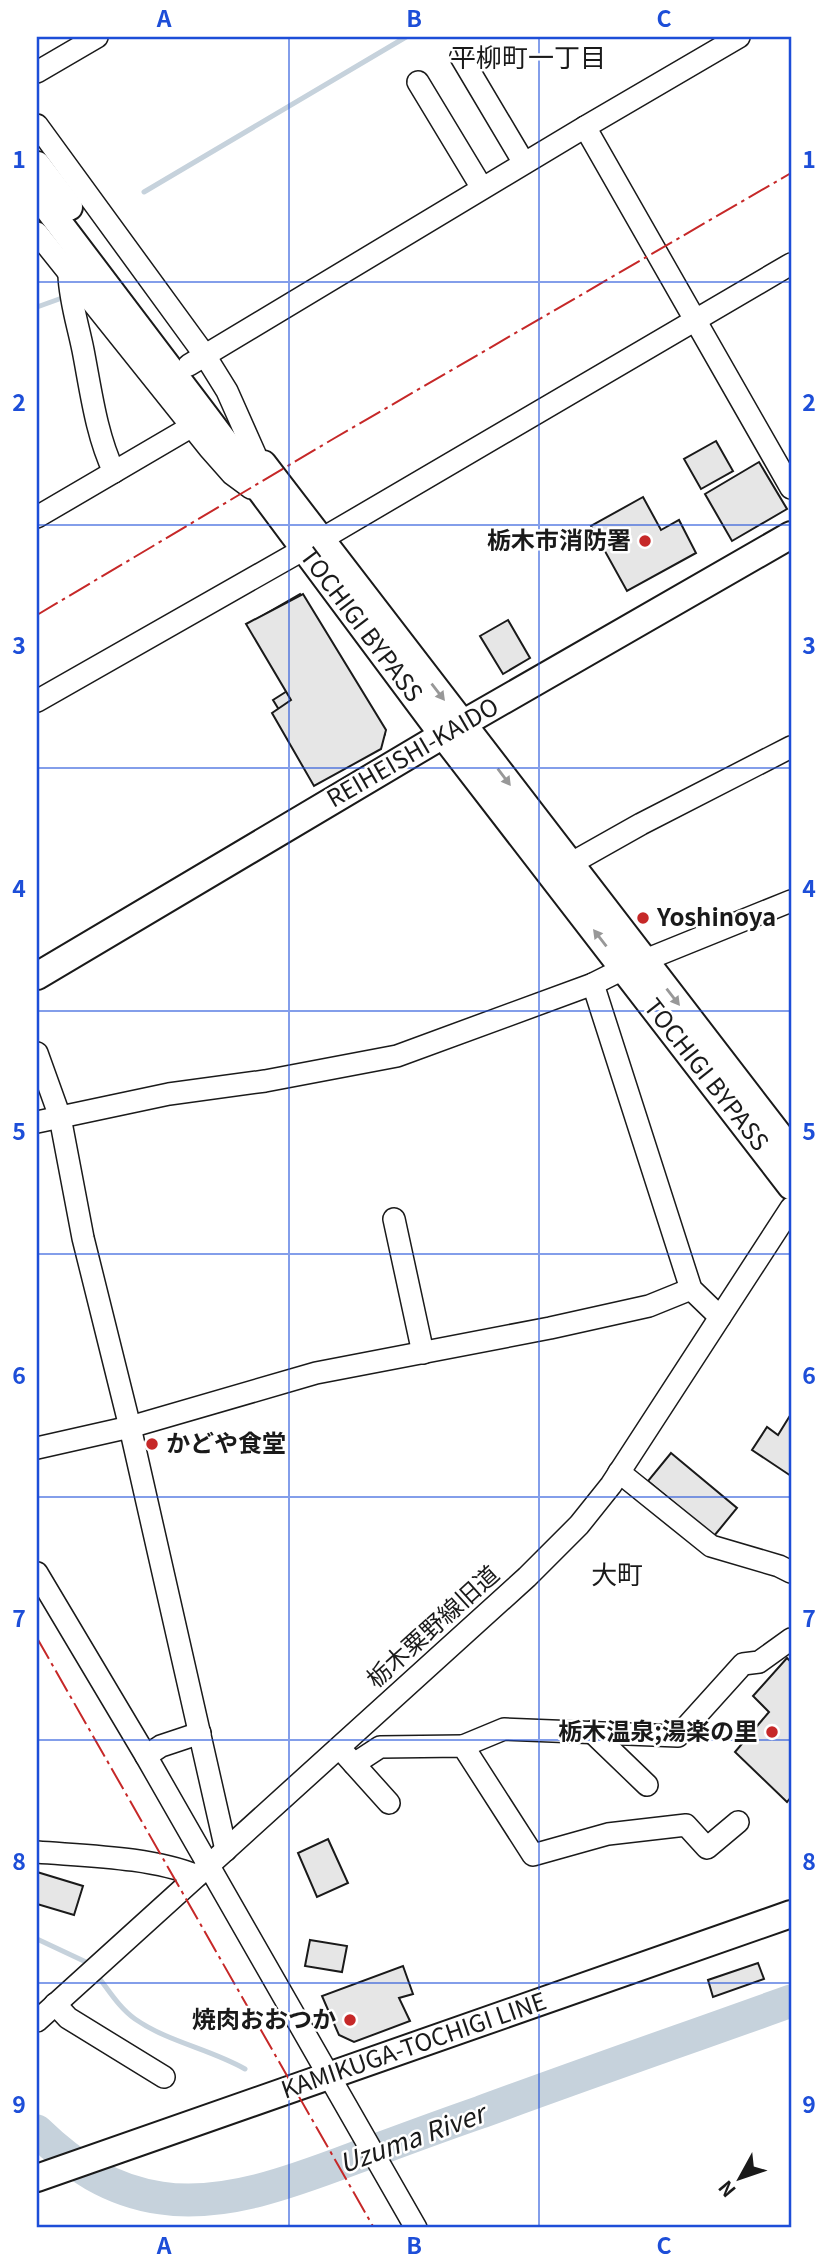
<svg xmlns="http://www.w3.org/2000/svg" width="828" height="2265" font-family="Georgia,'Noto Sans JP',serif">
<style>
.lines{fill:none;stroke-linecap:round;stroke-linejoin:round}
.stream{stroke:#c6d2dc;stroke-width:5}
.river{stroke:#c6d2dc;stroke-width:33}
.building{fill:#e6e6e6;stroke:#1a1a1a;stroke-width:2}
.minor-casing{stroke:#1a1a1a;stroke-width:24}
.major-casing{stroke:#1a1a1a;stroke-width:30}
.minor{stroke:#fff;stroke-width:21}
.major{stroke:#fff;stroke-width:26}
.power{stroke:#c62828;stroke-width:2;stroke-dasharray:24 5 3.5 5;stroke-linecap:butt}
.oneway{fill:#989898}
.grid{fill:none;stroke:#1d4ed8;stroke-width:2;stroke-opacity:0.55}
.poi-dot{fill:#c62828;stroke:#fff;stroke-width:2.5}
.labels{text-anchor:middle;stroke-width:5;stroke-linejoin:round;paint-order:stroke}
.poi-label{font-size:24px;font-weight:bold;fill:#1a1a1a;stroke:#fff;text-anchor:end}
.street-label{font-size:24px;fill:#1a1a1a;stroke:#fff}
.neighbourhood-label{font-size:26px;fill:#1a1a1a;stroke:#fff}
.water-label{font-size:26px;font-style:italic;fill:#1a1a1a;stroke:#fff}
.neatline{fill:none;stroke:#1d4ed8;stroke-width:2.5}
.grid-label{font-size:23px;text-anchor:middle;font-weight:bold;fill:#1d4ed8}
</style>
<rect width="100%" height="100%" fill="#fff"/>
<g class="lines">
<g class="stream">
<path d="M144,192L406,37"/>
<path d="M37,307L62,298"/>
<path d="M37,1939L86,1962L90,1966"/>
<path d="M96,1974C108,1989 119,2008 135,2019C168,2042 210,2049 245,2069"/>
</g>
<path class="river" d="M37,2131C72,2165 111,2191 161,2198C231,2209 311,2174 376,2150C411,2137 446,2124 481,2112C584,2074 688,2038 791,2001"/>
</g>
<g class="building">
<path d="M716,441L733,471L701,489L684,459Z"/>
<path d="M759,462L787,509L732,541L705,494Z"/>
<path d="M643,497L661,530L679,520L696,553L627,591L591,526Z"/>
<path d="M300,594L385,734L379,745L321,778L273,700L295,686L255,620Z"/>
<path d="M303,594L386,730L381,749L314,786L272,713L291,700L246,624Z"/>
<path d="M508,620L530,658L503,674L480,636Z"/>
<path d="M791,1414V1476L752,1450L767,1427L778,1435Z"/>
<path d="M671,1453L737,1508L714,1536L648,1481Z"/>
<path d="M787,1658L791,1662V1797L787,1802L735,1752L769,1712L753,1696Z"/>
<path d="M328,1839L348,1883L317,1897L298,1853Z"/>
<path d="M37,1872L83,1886L74,1915L37,1904Z"/>
<path d="M310,1940L347,1946L342,1972L305,1966Z"/>
<path d="M758,1963L764,1979L713,1997L708,1980Z"/>
<path d="M403,1966L413,1994L399,1998L410,2021L354,2042L339,2035L322,1996Z"/>
</g>
<g class="lines">
<g class="minor-casing">
<g id="minor">
<path d="M461,57L524,163"/>
<path d="M37,72L97,37"/>
<path d="M418,82L482,188"/>
<path d="M37,125L204,354L227,391L255,454"/>
<path d="M585,127L791,488"/>
<path d="M37,233L209,448L232,474L251,488"/>
<path d="M69,275C70,301 78,325 83,350C91,391 96,434 114,472"/>
<path d="M189,365L585,127L739,37"/>
<path d="M37,517L201,421"/>
<path d="M37,701L320,540L791,264"/>
<path d="M570,864L641,824L791,747"/>
<path d="M37,1053L60,1117L83,1238L130,1427L226,1850"/>
<path d="M37,1122L169,1094L265,1081L397,1056L593,984"/>
<path d="M394,1219L423,1353"/>
<path d="M720,1317L691,1289L593,984L623,969L791,901"/>
<path d="M37,1448L130,1427L316,1373L550,1328L649,1306L691,1289"/>
<path d="M619,1472L711,1546L779,1566L791,1572"/>
<path d="M37,1573L146,1756L416,2228"/>
<path d="M592,1732L647,1785"/>
<path d="M463,1746L504,1729L678,1736L743,1664L759,1662L791,1639"/>
<path d="M345,1754L389,1803"/>
<path d="M146,1756L161,1746L200,1733"/>
<path d="M354,1764L380,1747L463,1746L533,1855L608,1834L686,1825L707,1848L738,1822"/>
<path d="M37,1852C86,1856 152,1857 197,1876"/>
<path d="M55,2004L68,2018L164,2077"/>
<path d="M37,2021L527,1577L579,1525L611,1485L791,1208"/>
</g>
</g>
<g class="major-casing">
<g id="major">
<path d="M37,165L69,207"/>
<path d="M37,194L206,417L443,735L791,1186"/>
<path d="M263,464L791,1151"/>
<path d="M37,976L443,735L791,535"/>
<path d="M37,2178L791,1914"/>
</g>
</g>
<use href="#minor" class="minor"/>
<use href="#major" class="major"/>
<g class="power">
<path d="M37,615L333,439L791,173"/>
<path d="M37,1638L374,2228"/>
</g>
</g>
<defs><path id="oneway-solid" d="M-6-.8H1V-3.2L6.5 0L1 3.2V.8H-6Z" transform="scale(1.75)"/></defs>
<g class="oneway">
<use href="#oneway-solid" transform="translate(438 692) rotate(52)"/>
<use href="#oneway-solid" transform="translate(504 777) rotate(53)"/>
<use href="#oneway-solid" transform="translate(600 938) rotate(-128)"/>
<use href="#oneway-solid" transform="translate(673 997) rotate(52)"/>
</g>
<path class="grid" d="M289,37V2228M539,37V2228M37,282H791M37,525H791M37,768H791M37,1011H791M37,1254H791M37,1497H791M37,1740H791M37,1983H791"/>
<g class="poi-dot">
<circle cx="645" cy="541" r="7"/>
<circle cx="643" cy="918" r="7"/>
<circle cx="152" cy="1444" r="7"/>
<circle cx="772" cy="1732" r="7"/>
<circle cx="350" cy="2020" r="7"/>
</g>
<g class="labels">
<g class="poi-label">
<text x="631" y="549">栃木市消防署</text>
<text x="657" y="926" text-anchor="start">Yoshinoya</text>
<text x="166" y="1452" text-anchor="start">かどや食堂</text>
<text x="758" y="1740">栃木温泉;湯楽の里</text>
<text x="336" y="2028">焼肉おおつか</text>
</g>
<g class="street-label">
<text transform="translate(361 625) rotate(53)" y="8">TOCHIGI BYPASS</text>
<text transform="translate(413 753) rotate(-30)" y="8">REIHEISHI-KAIDO</text>
<text transform="translate(706 1075) rotate(52)" y="8">TOCHIGI BYPASS</text>
<text transform="translate(433 1627) rotate(-42)" y="8">栃木粟野線旧道</text>
<text transform="translate(414 2046) rotate(-19)" y="8">KAMIKUGA-TOCHIGI LINE</text>
</g>
<g class="neighbourhood-label">
<text x="528" y="67">平柳町一丁目</text>
<text x="617" y="1584">大町</text>
</g>
<g class="water-label">
<text transform="translate(412 2139) rotate(-20)" y="9">Uzuma River</text>
</g>
</g>
<rect width="828" height="2265" fill="none" stroke="#ffffff" stroke-width="77"/>
<g transform="translate(740 2178) rotate(230)" stroke="#ffffff" stroke-width="5" paint-order="stroke">
<path d="M0-5L12 26L0 18L-12 26Z" fill="#1a1a1a"/>
<text y="-10" font-size="19" font-weight="bold" text-anchor="middle" fill="#1a1a1a">N</text>
</g>
<rect x="38" y="38" width="752" height="2188" class="neatline"/>
<g class="grid-label">
<text x="164" y="27">A</text>
<text x="414" y="27">B</text>
<text x="664" y="27">C</text>
<text x="19" y="168">1</text>
<text x="809" y="168">1</text>
<text x="19" y="411">2</text>
<text x="809" y="411">2</text>
<text x="19" y="654">3</text>
<text x="809" y="654">3</text>
<text x="19" y="897">4</text>
<text x="809" y="897">4</text>
<text x="19" y="1140">5</text>
<text x="809" y="1140">5</text>
<text x="19" y="1384">6</text>
<text x="809" y="1384">6</text>
<text x="19" y="1627">7</text>
<text x="809" y="1627">7</text>
<text x="19" y="1870">8</text>
<text x="809" y="1870">8</text>
<text x="19" y="2113">9</text>
<text x="809" y="2113">9</text>
<text x="164" y="2254">A</text>
<text x="414" y="2254">B</text>
<text x="664" y="2254">C</text>
</g>
</svg>
